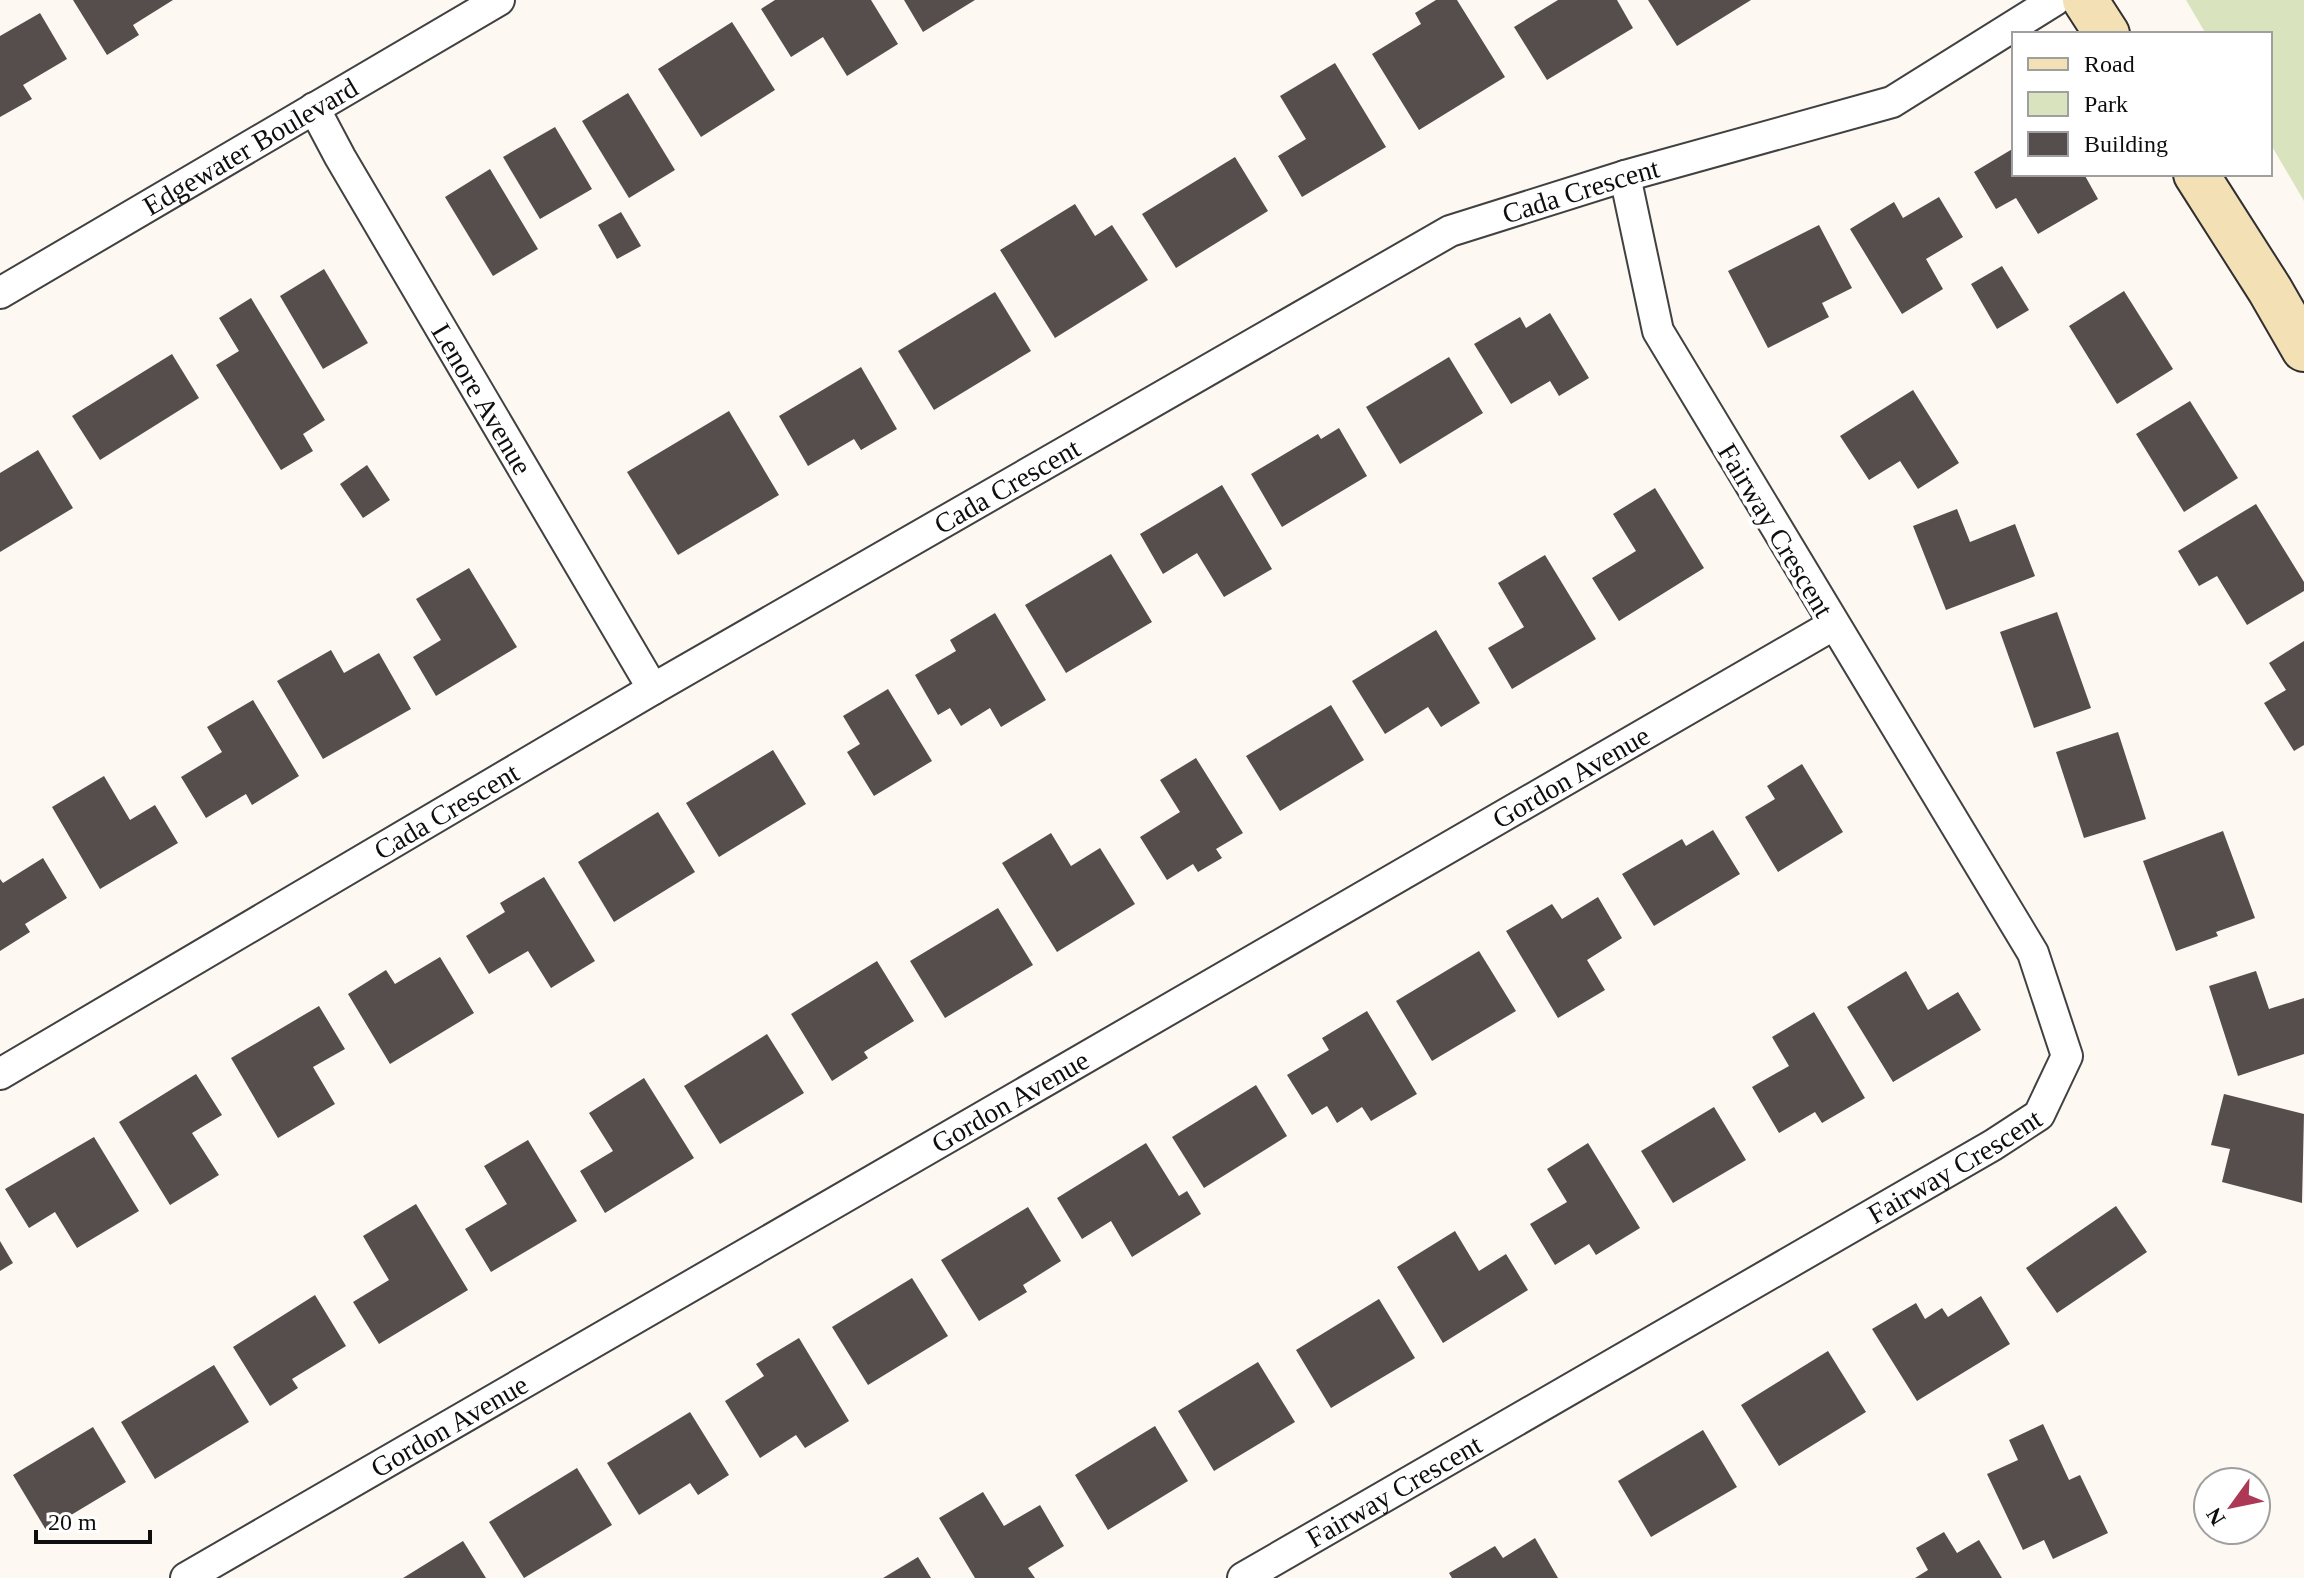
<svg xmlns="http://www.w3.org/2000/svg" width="2304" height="1578" font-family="Georgia,serif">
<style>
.green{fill:#d9e4bf}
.building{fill:#554e4c}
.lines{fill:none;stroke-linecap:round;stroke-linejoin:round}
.street-casing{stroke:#414141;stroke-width:34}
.secondary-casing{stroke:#303030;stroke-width:48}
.street{stroke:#fff;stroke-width:30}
.secondary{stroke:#f4e0b5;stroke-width:44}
.labels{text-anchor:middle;stroke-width:8;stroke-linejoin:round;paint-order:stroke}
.street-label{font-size:28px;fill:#0e0e0e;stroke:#fff}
</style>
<rect width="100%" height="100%" fill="#fdf8f1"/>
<path class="green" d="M2186,0H2304V201L2270,143V34H2206Z"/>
<g class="building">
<path d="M73,0H173L133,25L139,35L107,55Z"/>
<path d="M775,0H871L898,44L847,76L823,37L791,57L761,9Z"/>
<path d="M904,0H975L923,32Z"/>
<path d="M1436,0H1457L1505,77L1419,130L1372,54L1421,24L1415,13Z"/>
<path d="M1558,0H1617L1633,28L1547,80L1514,27Z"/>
<path d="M1648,0H1751L1677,46Z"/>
<path d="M40,13L67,59L23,85L32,99L0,117V36Z"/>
<path d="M732,22L775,90L701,137L658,69Z"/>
<path d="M1335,63L1386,147L1302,197L1278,156L1306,139L1280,96Z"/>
<path d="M628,93L675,170L629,198L582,121Z"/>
<path d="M555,127L592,189L540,219L503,157Z"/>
<path d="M2014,148V174H2084L2098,199L2038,234L2016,198L1996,209L1974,172Z"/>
<path d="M1235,157L1268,211L1176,268L1142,214Z"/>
<path d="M490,169L538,249L493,276L445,197Z"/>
<path d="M1939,197L1963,237L1926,259L1943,289L1902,314L1850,229L1894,202L1903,218Z"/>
<path d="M1075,204L1095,236L1112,225L1148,280L1055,338L1000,250Z"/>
<path d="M621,212L641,246L617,259L598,225Z"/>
<path d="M1819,225L1852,288L1822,303L1829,317L1768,348L1728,271Z"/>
<path d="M2002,266L2029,310L1997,329L1971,284Z"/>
<path d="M324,269L368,343L323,369L280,296Z"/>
<path d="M2124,291L2173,369L2117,404L2069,326Z"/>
<path d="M995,292L1031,351L934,410L898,351Z"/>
<path d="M251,298L325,420L303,434L313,451L281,470L216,365L239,351L219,318Z"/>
<path d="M1550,313L1589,378L1559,396L1550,381L1511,404L1474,344L1520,317L1526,328Z"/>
<path d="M172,354L199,398L100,460L72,416Z"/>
<path d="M1449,357L1483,413L1400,464L1366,407Z"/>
<path d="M861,367L897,429L861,450L854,439L808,466L779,416Z"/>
<path d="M1913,390L1959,463L1918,489L1900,461L1869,480L1840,436Z"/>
<path d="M2190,401L2238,478L2184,512L2136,434Z"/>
<path d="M729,411L779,495L678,555L627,472Z"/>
<path d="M1339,428L1367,476L1282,527L1251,474L1318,434L1321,439Z"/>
<path d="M38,450L73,508L0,552V473Z"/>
<path d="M367,465L390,500L363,518L340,484Z"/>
<path d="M1222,485L1272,569L1224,597L1197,553L1163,574L1140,534Z"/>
<path d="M1655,488L1704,568L1619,621L1592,578L1636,551L1613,514Z"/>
<path d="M2256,504L2304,582V591L2247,625L2217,576L2199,586L2178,551Z"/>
<path d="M1957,509L1970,542L2015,524L2035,576L1946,610L1913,526Z"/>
<path d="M1111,554L1152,622L1066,673L1025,605Z"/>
<path d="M1545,555L1596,639L1512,689L1488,648L1524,627L1498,583Z"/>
<path d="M469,568L517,647L436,696L413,657L441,640L416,599Z"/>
<path d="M2057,612L2091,708L2034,728L2000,632Z"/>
<path d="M995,613L1046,700L1001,727L990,708L961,726L950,708L938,715L915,675L956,651L950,640Z"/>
<path d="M1436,630L1480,703L1441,727L1428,707L1385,734L1352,681Z"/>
<path d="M2304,641V745L2294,751L2264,703L2286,690L2269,663Z"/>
<path d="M331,650L344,673L379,653L411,709L323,759L277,681Z"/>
<path d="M888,689L932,761L874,796L847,752L860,744L843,716Z"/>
<path d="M253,700L299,776L252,805L246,794L206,818L181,777L222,752L207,727Z"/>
<path d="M1331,705L1364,760L1280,811L1246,756Z"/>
<path d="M2118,732L2146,819L2084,838L2056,752Z"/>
<path d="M773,750L806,804L719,857L686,803Z"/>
<path d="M1196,758L1243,833L1216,849L1222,858L1198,872L1193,864L1167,880L1140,837L1180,812L1160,780Z"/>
<path d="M1802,764L1843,832L1778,872L1745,817L1775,799L1767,786Z"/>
<path d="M104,776L130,820L155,805L178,843L100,889L52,807Z"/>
<path d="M658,812L695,872L614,922L578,862Z"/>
<path d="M1713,830L1740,874L1654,926L1622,874L1682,839L1686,846Z"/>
<path d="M2223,831L2255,918L2216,932L2218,936L2176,951L2143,861Z"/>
<path d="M1051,833L1071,866L1100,848L1135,904L1057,952L1002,863Z"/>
<path d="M43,858L67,898L25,924L30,932L0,951V879L3,883Z"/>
<path d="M544,877L595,961L551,988L528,951L489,974L466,936L505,912L500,903Z"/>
<path d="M1598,897L1622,938L1587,960L1605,990L1558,1018L1506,931L1552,904L1562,919Z"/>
<path d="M998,908L1033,965L945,1018L910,961Z"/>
<path d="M1479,951L1516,1011L1432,1061L1396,1001Z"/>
<path d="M440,957L474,1013L390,1064L348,994L386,970L395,984Z"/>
<path d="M877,961L914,1021L864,1052L868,1058L832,1081L791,1014Z"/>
<path d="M1906,971L1928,1010L1958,992L1981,1030L1893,1082L1847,1007Z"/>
<path d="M2256,971L2269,1009L2304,998V1054L2238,1076L2209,986Z"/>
<path d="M319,1006L345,1049L313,1067L335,1104L278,1138L231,1058Z"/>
<path d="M1367,1011L1417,1094L1371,1121L1362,1107L1337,1123L1327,1106L1312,1115L1287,1075L1329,1050L1322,1038Z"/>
<path d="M1814,1012L1865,1098L1822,1123L1815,1112L1779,1133L1752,1087L1789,1066L1772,1037Z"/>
<path d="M767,1034L804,1093L720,1144L684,1086Z"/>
<path d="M196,1074L222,1115L192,1133L219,1175L170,1205L119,1122Z"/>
<path d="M644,1078L694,1158L605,1213L580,1171L613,1151L589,1113Z"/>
<path d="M1256,1085L1287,1136L1204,1188L1172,1137Z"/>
<path d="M2224,1094L2304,1114L2302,1203L2222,1182L2230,1149L2211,1145Z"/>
<path d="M1714,1107L1746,1160L1673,1203L1641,1151Z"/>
<path d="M94,1137L139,1211L77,1248L55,1212L29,1228L5,1189Z"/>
<path d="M528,1140L577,1221L491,1272L465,1229L507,1204L484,1166Z"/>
<path d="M1146,1143L1179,1196L1187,1191L1201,1214L1132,1257L1111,1221L1082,1239L1057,1198Z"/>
<path d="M1588,1143L1640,1228L1596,1255L1589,1244L1555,1265L1530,1224L1567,1202L1547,1169Z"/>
<path d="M416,1204L468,1290L379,1344L353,1302L389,1280L363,1236Z"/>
<path d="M2116,1206L2147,1252L2057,1313L2026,1268Z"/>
<path d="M1028,1207L1061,1261L1023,1285L1027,1292L979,1321L941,1260Z"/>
<path d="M1455,1231L1479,1271L1506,1254L1528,1290L1443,1343L1397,1267Z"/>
<path d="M0,1241L13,1263L0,1271Z"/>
<path d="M912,1278L948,1336L868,1385L832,1327Z"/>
<path d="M315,1295L346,1346L292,1379L298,1388L270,1406L233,1347Z"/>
<path d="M1981,1296L2010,1344L1917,1401L1872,1329L1916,1303L1925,1319L1942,1308L1948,1317Z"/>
<path d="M1379,1299L1415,1358L1331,1408L1296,1350Z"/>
<path d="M799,1338L849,1421L805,1448L796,1435L760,1458L725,1401L764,1376L756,1364Z"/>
<path d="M1828,1351L1866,1412L1779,1466L1741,1405Z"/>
<path d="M1258,1362L1295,1422L1214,1471L1178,1411Z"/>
<path d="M214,1365L249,1422L155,1479L121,1422Z"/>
<path d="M690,1412L729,1475L698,1495L690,1483L639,1515L607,1463Z"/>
<path d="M2043,1424L2069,1480L2080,1475L2108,1533L2053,1559L2044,1540L2023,1550L1987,1474L2018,1460L2009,1440Z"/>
<path d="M1155,1426L1188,1481L1108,1530L1075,1475Z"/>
<path d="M93,1427L126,1482L46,1530L13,1475Z"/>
<path d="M1703,1430L1737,1487L1651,1537L1618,1481Z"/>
<path d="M577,1468L612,1525L524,1578L489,1522Z"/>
<path d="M983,1492L1004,1526L1040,1505L1064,1546L1028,1568L1035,1578H975L939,1518Z"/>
<path d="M1944,1532L1957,1553L1979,1540L2002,1578H1915L1928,1570L1916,1548Z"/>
<path d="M1535,1538L1558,1578H1452L1449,1573L1495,1546L1503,1558Z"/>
<path d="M463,1541L486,1578H403Z"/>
<path d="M918,1557L931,1578H883Z"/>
</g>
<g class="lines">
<g class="street-casing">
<g id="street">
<path id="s1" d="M314,108L340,157L653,689"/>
<path id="s2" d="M0,293L499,0"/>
<path id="s3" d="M0,1074L653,689L1450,231L1625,176L1892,102L2055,0"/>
<path id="s4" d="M186,1578L1833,625"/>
<path id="s5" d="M1243,1578L1993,1145L2039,1115L2067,1056L2033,953L1658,331L1625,176"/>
</g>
</g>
<g class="secondary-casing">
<g id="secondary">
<path d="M2085,0L2107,34"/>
<path d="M2196,174L2270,290L2304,349"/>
</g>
</g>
<use href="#street" class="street"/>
<use href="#secondary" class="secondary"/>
</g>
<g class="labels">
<g class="street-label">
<text dy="10" stroke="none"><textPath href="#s2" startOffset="290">Edgewater Boulevard</textPath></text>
<text dy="10" stroke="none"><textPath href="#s3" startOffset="1814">Cada Crescent</textPath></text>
<text dy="10" stroke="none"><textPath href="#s1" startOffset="336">Lenore Avenue</textPath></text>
<text dy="10" stroke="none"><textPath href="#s3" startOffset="1166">Cada Crescent</textPath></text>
<text transform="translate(1776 530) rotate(59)" y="10">Fairway Crescent</text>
<text dy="10" stroke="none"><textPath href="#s4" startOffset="1600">Gordon Avenue</textPath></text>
<text dy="10" stroke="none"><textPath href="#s3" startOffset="518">Cada Crescent</textPath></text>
<text dy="10" stroke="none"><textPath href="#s4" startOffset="952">Gordon Avenue</textPath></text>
<text dy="10" stroke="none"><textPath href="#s5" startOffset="822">Fairway Crescent</textPath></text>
<text dy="10" stroke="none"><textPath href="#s4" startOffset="304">Gordon Avenue</textPath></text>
<text dy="10" stroke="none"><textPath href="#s5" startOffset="174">Fairway Crescent</textPath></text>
</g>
</g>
<rect x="2012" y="32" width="260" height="144" fill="#ffffff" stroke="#9f9f9f" stroke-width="2"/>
<rect x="2028" y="58" width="40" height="12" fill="#f4e0b5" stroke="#9f9f9f" stroke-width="2"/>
<text x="2084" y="72" font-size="24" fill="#0e0e0e">Road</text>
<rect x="2028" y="92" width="40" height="24" fill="#d9e4bf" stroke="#9f9f9f" stroke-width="2"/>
<text x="2084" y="112" font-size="24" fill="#0e0e0e">Park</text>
<rect x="2028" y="132" width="40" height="24" fill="#554e4c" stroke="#9f9f9f" stroke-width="2"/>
<text x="2084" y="152" font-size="24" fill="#0e0e0e">Building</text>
<g transform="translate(2232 1506) rotate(237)"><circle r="38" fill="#ffffff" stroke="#9f9f9f" stroke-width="2"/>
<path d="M0-6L14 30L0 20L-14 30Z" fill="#ac3855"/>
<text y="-12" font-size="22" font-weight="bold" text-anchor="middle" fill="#0e0e0e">N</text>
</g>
<path d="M36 1530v12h114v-12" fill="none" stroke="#0e0e0e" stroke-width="4"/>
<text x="48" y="1530" font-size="24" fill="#0e0e0e" stroke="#ffffff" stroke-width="6" paint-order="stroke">20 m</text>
</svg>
